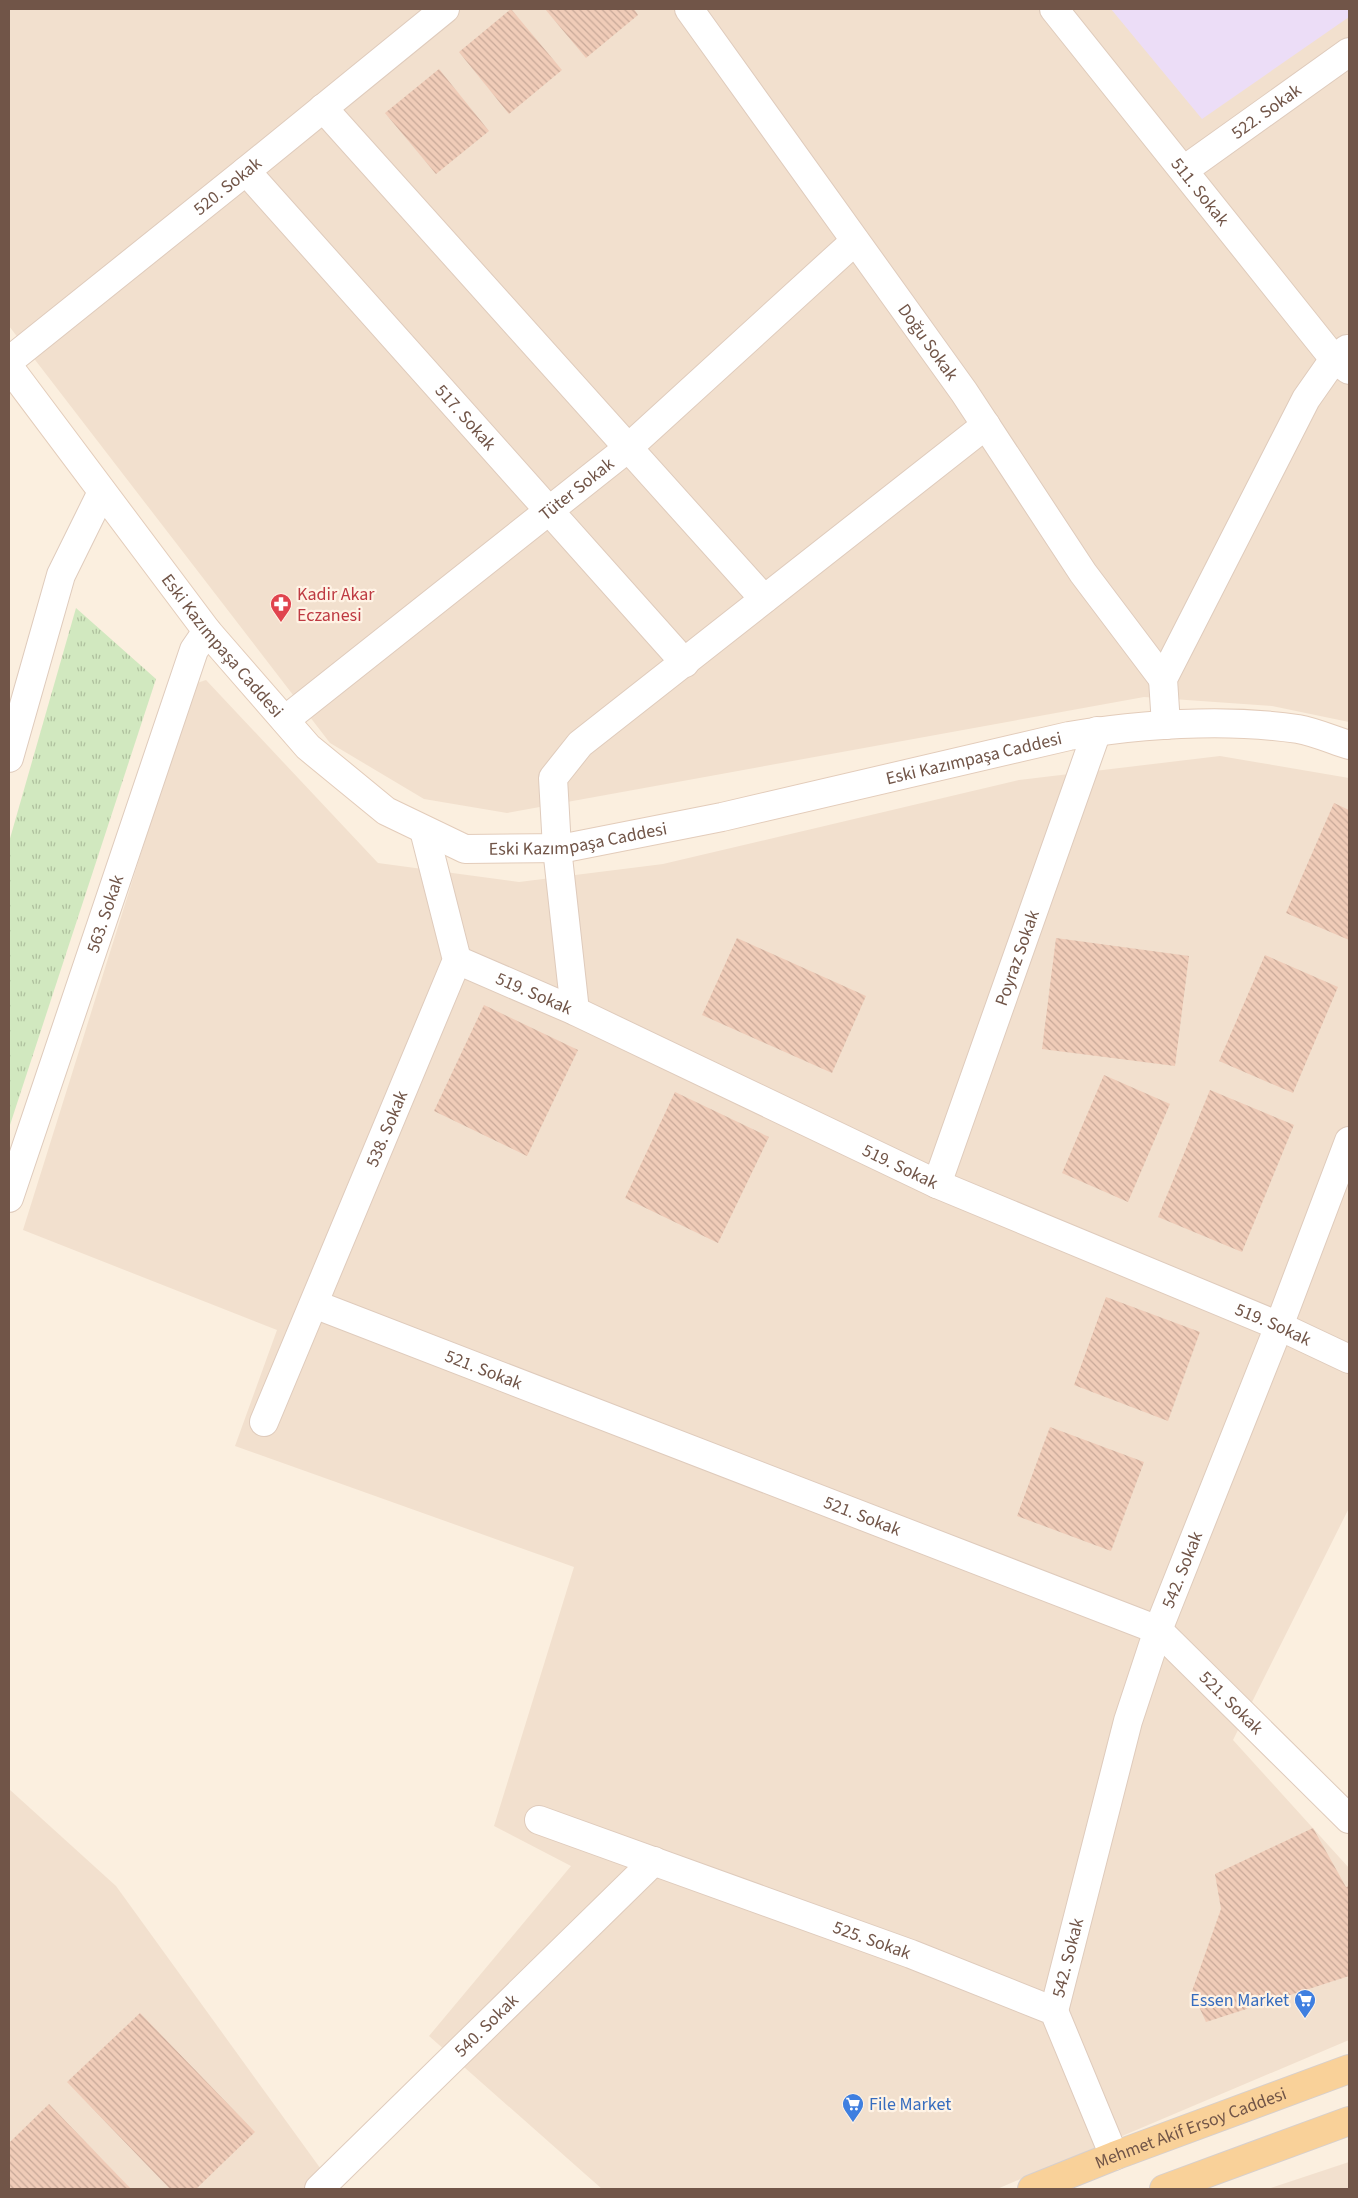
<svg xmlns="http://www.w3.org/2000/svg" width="1358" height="2198" font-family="'Source Sans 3',sans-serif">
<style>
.residential{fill:#f2e0ce}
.education{fill:#ecddf7}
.park{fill:url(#park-tufts)}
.building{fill:url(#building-back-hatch)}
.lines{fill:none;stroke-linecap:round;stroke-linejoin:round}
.street-casing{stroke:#dfcbbc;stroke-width:30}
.secondary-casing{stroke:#e3ccba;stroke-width:30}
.primary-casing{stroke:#d7cfcc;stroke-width:30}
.street{stroke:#fff;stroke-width:28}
.secondary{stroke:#fff;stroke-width:28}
.primary{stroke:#f9d199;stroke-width:28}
.labels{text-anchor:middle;stroke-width:4.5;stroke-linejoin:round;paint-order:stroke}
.street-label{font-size:18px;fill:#715548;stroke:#fff3e5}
.health-label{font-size:18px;fill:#be3a42;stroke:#fff3e5;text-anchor:start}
.shop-label{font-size:18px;fill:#366cbe;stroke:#fff3e5;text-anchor:end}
</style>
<defs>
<pattern id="park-tufts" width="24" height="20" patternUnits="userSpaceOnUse" patternTransform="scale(1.25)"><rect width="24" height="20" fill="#d1e8bf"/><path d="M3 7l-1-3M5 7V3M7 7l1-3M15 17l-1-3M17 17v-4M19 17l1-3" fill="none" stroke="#aebf9d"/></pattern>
<pattern id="building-back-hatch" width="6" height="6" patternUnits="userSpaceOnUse" patternTransform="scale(1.25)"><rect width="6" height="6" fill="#f0ccb8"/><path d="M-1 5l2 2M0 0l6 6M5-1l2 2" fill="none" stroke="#c7a898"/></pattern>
</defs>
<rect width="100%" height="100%" fill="#fbefdf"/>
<g class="residential">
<path d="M9,9H1349V722L1272,706L1144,697L507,813L424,799L330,743L9,326Z"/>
<path d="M206,680L378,863L519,882L663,864L1019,780L1220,756L1349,778V1508L1233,1740L1349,1868V2040L997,2189H602L429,2036L571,1866L494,1826L574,1567L235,1446L277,1330L23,1230L194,684Z"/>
<path d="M9,1789L116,1886L323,2172L304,2189H9Z"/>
<path d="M1349,2162V2189H1268Z"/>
</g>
<path class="education" d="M1111,9H1349V17L1202,119Z"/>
<path class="park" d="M76,608L156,679L9,1128V842Z"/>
<g class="building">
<path d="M511,9L562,70L509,114L459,52Z"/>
<path d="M545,9H634L638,15L586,58Z"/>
<path d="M439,69L489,131L436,174L385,113Z"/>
<path d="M1334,803L1349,810V940L1286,913Z"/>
<path d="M737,938L866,996L832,1073L702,1015Z"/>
<path d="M1056,938L1189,956L1175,1066L1042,1049Z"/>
<path d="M1265,955L1338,987L1293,1093L1219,1061Z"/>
<path d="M484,1005L578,1050L527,1156L434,1111Z"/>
<path d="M1104,1075L1170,1104L1128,1202L1062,1173Z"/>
<path d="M1210,1090L1294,1125L1242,1252L1158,1217Z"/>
<path d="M675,1092L769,1137L718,1243L625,1198Z"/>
<path d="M1106,1297L1200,1332L1168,1421L1074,1385Z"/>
<path d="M1050,1427L1144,1462L1111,1551L1017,1516Z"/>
<path d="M1313,1828L1346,1887L1349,1886V1976L1206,2022L1192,1991L1221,1909L1215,1874Z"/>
<path d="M140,2013L255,2132L196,2189H170L67,2082Z"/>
<path d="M49,2104L131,2189H9V2143Z"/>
</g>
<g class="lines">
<g class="street-casing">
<g id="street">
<path id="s1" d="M689,9L964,392L1083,573L1163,679"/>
<path id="s2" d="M1054,9L1334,359L1349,370"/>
<path d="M323,108L764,599"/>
<path id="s3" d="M1184,170L1349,52"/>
<path id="s4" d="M246,171L685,663"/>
<path id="s5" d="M9,361L246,171L445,9"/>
<path id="s6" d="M285,720L628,448L855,241"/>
<path d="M1166,725L1163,679L1306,399L1334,359L1347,349"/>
<path d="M9,758L61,575L102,492"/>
<path id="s7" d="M457,960L575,1011L937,1184L1279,1326L1349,1359"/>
<path d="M575,1011L557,848L553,778L580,744L986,425"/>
<path id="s8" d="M937,1184L1097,731"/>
<path id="s9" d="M9,1198L194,650L207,631"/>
<path id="s10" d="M314,1304L1158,1630L1349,1819"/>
<path id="s11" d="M264,1422L457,960L424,830"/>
<path id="s12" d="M539,1820L911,1954L1054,2011L1114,2156"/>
<path id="s13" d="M1054,2011L1128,1721L1158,1630L1279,1326L1349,1141"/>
<path id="s14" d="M319,2189L654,1861"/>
</g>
</g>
<g class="secondary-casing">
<g id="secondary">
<path id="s15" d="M9,367L207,631L308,747L386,811L465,849L565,848L722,817L1069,736C1144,724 1222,718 1298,729C1315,732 1333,740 1349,745"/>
</g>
</g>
<g class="primary-casing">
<g id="primary">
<path id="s16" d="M1032,2189L1114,2156L1349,2069"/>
<path d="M1164,2189L1349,2121"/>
</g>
</g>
<use href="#street" class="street"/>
<use href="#secondary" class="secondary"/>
<use href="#primary" class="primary"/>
</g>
<defs>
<g id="pharmacy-pin" transform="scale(1.125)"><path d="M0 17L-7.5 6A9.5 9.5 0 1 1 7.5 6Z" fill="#e0444e" stroke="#fff3e5"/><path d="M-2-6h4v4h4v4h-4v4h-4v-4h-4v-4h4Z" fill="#fff"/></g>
<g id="supermarket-pin" transform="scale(1.125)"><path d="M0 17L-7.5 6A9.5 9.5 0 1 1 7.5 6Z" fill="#3f7fe0" stroke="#fff3e5"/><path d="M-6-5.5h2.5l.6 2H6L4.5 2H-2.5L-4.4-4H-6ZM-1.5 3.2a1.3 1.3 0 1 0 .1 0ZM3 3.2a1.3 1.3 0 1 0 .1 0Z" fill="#fff"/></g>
</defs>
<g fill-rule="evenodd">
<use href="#pharmacy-pin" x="281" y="604"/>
<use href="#supermarket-pin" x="1305" y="2000"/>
<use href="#supermarket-pin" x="853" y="2104"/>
</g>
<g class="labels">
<g class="street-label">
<text dy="6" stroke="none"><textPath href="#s3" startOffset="101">522. Sokak</textPath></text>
<text dy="6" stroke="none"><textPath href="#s5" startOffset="280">520. Sokak</textPath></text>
<text dy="6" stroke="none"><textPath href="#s2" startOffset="234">511. Sokak</textPath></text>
<text dy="6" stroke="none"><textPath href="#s1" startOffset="410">Doğu Sokak</textPath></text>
<text dy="6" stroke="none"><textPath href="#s4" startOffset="330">517. Sokak</textPath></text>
<text dy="6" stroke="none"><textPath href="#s6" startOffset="372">Tüter Sokak</textPath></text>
<text dy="6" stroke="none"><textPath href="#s15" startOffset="351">Eski Kazımpaşa Caddesi</textPath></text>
<text dy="6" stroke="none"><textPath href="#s15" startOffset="1191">Eski Kazımpaşa Caddesi</textPath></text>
<text dy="6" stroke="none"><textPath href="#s15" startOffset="786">Eski Kazımpaşa Caddesi</textPath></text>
<text dy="6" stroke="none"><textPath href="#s9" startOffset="300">563. Sokak</textPath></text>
<text dy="6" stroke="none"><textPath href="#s8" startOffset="240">Poyraz Sokak</textPath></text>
<text dy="6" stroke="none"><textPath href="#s7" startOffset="84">519. Sokak</textPath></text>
<text dy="6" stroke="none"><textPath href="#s11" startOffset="318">538. Sokak</textPath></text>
<text dy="6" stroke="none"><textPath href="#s7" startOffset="489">519. Sokak</textPath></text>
<text dy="6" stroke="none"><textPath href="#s7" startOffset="894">519. Sokak</textPath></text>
<text dy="6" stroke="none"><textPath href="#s10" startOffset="182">521. Sokak</textPath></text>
<text dy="6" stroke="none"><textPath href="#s10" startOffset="588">521. Sokak</textPath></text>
<text dy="6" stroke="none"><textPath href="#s13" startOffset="460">542. Sokak</textPath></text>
<text dy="6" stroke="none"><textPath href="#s10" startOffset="1008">521. Sokak</textPath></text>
<text dy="6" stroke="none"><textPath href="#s12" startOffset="354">525. Sokak</textPath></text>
<text dy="6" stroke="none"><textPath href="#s13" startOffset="55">542. Sokak</textPath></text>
<text dy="6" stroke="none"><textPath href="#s14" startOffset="234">540. Sokak</textPath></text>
<text dy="6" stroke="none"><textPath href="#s16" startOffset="170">Mehmet Akif Ersoy Caddesi</textPath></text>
</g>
<g class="health-label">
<text x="297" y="600">Kadir Akar<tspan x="297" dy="21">Eczanesi</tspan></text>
</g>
<g class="shop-label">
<text x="1289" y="2006">Essen Market</text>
<text x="869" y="2110" text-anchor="start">File Market</text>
</g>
</g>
<rect width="1358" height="2198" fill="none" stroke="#715548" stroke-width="20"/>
</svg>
